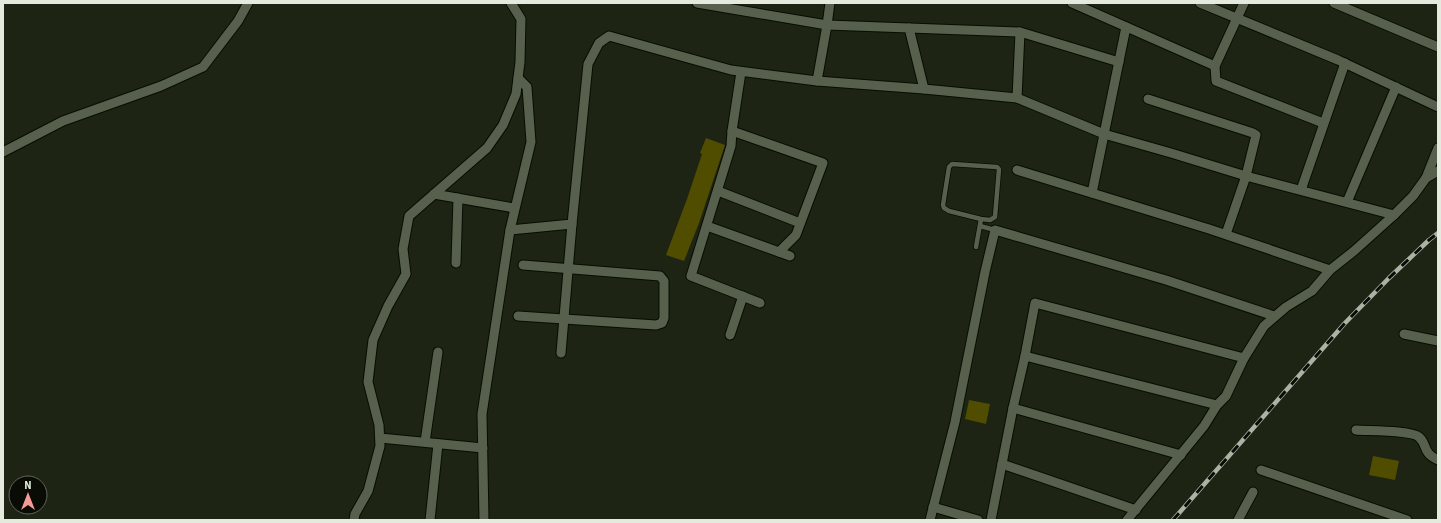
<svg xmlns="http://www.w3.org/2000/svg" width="1441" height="523" font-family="'Source Sans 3',sans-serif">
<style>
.building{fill:#504c00}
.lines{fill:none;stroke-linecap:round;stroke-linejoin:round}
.lane-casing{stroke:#070d01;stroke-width:6}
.street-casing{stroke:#070d01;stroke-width:11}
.lane{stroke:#57604c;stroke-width:4.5}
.street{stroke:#57604c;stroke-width:9}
.rail-casing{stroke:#acb2a5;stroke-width:4.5}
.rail{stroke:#090c05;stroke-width:3;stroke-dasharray:9;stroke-linecap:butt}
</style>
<rect width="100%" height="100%" fill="#1d2413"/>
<g class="building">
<path d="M706,138L725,145L699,223L684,261L666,255L687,199L702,154L700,153Z"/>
<path d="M969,400L990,404L986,424L965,419Z"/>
<path d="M1373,456L1399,461L1395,480L1369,475Z"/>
</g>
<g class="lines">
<g class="lane-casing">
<g id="lane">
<path d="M980,226L995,230"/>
<path d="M976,247L981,219L990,220L995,217L999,169L997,167L952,164L949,167L943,205L944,208L949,211L981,219"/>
</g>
</g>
<g class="street-casing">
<g id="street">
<path d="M697,3L827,25L909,28L924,89L1017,98L1104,134L1171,153L1246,176L1394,215"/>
<path d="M1072,3L1215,66L1244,3"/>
<path d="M1200,3L1338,60L1438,107"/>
<path d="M1334,3L1438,47"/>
<path d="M909,28L1020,32L1017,98"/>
<path d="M1020,32L1119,62"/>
<path d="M1215,66L1216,81L1323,123"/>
<path d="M741,72L732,131L731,146L691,276L760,303"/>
<path d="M817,81L924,89"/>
<path d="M1148,99L1253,133L1256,135L1246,176L1226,234"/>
<path d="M732,131L823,163L796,235L779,252"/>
<path d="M3,152L63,121L161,86L203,67L238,21L248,3"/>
<path d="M1017,170L1209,229L1330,270"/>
<path d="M1426,178L1438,148"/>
<path d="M1301,190L1345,63"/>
<path d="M718,191L800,223"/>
<path d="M1092,193L1126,27"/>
<path d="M434,194L514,208"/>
<path d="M1347,202L1396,87"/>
<path d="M707,226L790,256"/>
<path d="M510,230L572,224L588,64L599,43L609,36L731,70L817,81L827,25L830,3"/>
<path d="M456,263L458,198"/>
<path d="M518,316L656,325L662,323L664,318V281L660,276L523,265"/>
<path d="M1404,334L1438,341"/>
<path d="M730,335L743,296"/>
<path d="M561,353L572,224"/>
<path d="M1025,356L1035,303L1244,358"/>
<path d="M1013,408L1181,455"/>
<path d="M1356,430C1368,431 1411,430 1419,437C1428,445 1422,453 1438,460"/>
<path d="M380,438L483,448"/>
<path d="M425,442L438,352"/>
<path d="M1002,464L1136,510"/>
<path d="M1261,470L1407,520"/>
<path d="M933,507L978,520"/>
<path d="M354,520L355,514L368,491L380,446L379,425L368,382L373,340L388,306L406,274L403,249L409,216L487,148L503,125L516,94L520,62L521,19L511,3"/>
<path d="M430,520L438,444"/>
<path d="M484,520L482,414L510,230L531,142L527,87L518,78"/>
<path d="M930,520L955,422L985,272L995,230L1166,280L1274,316"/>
<path d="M991,520L1013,408L1025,356L1217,405"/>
<path d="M1127,520L1204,426L1217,405L1226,396L1244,358L1264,326L1286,307L1312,291L1330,270L1354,251L1394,215L1413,196L1426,178L1438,171"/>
<path d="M1238,520L1253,492"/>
</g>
</g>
<use href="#lane" class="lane"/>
<use href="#street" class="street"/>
<g class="rail-casing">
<path id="rail" d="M1173,520L1345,323L1389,278L1429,240L1438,233"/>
</g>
<use href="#rail" class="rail"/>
</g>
<rect width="1441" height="523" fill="none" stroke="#e5eade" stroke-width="8"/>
<g transform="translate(28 495)"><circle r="19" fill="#090c05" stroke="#61655c"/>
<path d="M0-3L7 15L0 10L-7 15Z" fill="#f59b97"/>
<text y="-6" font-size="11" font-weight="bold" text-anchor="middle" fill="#e5eade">N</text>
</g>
</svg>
